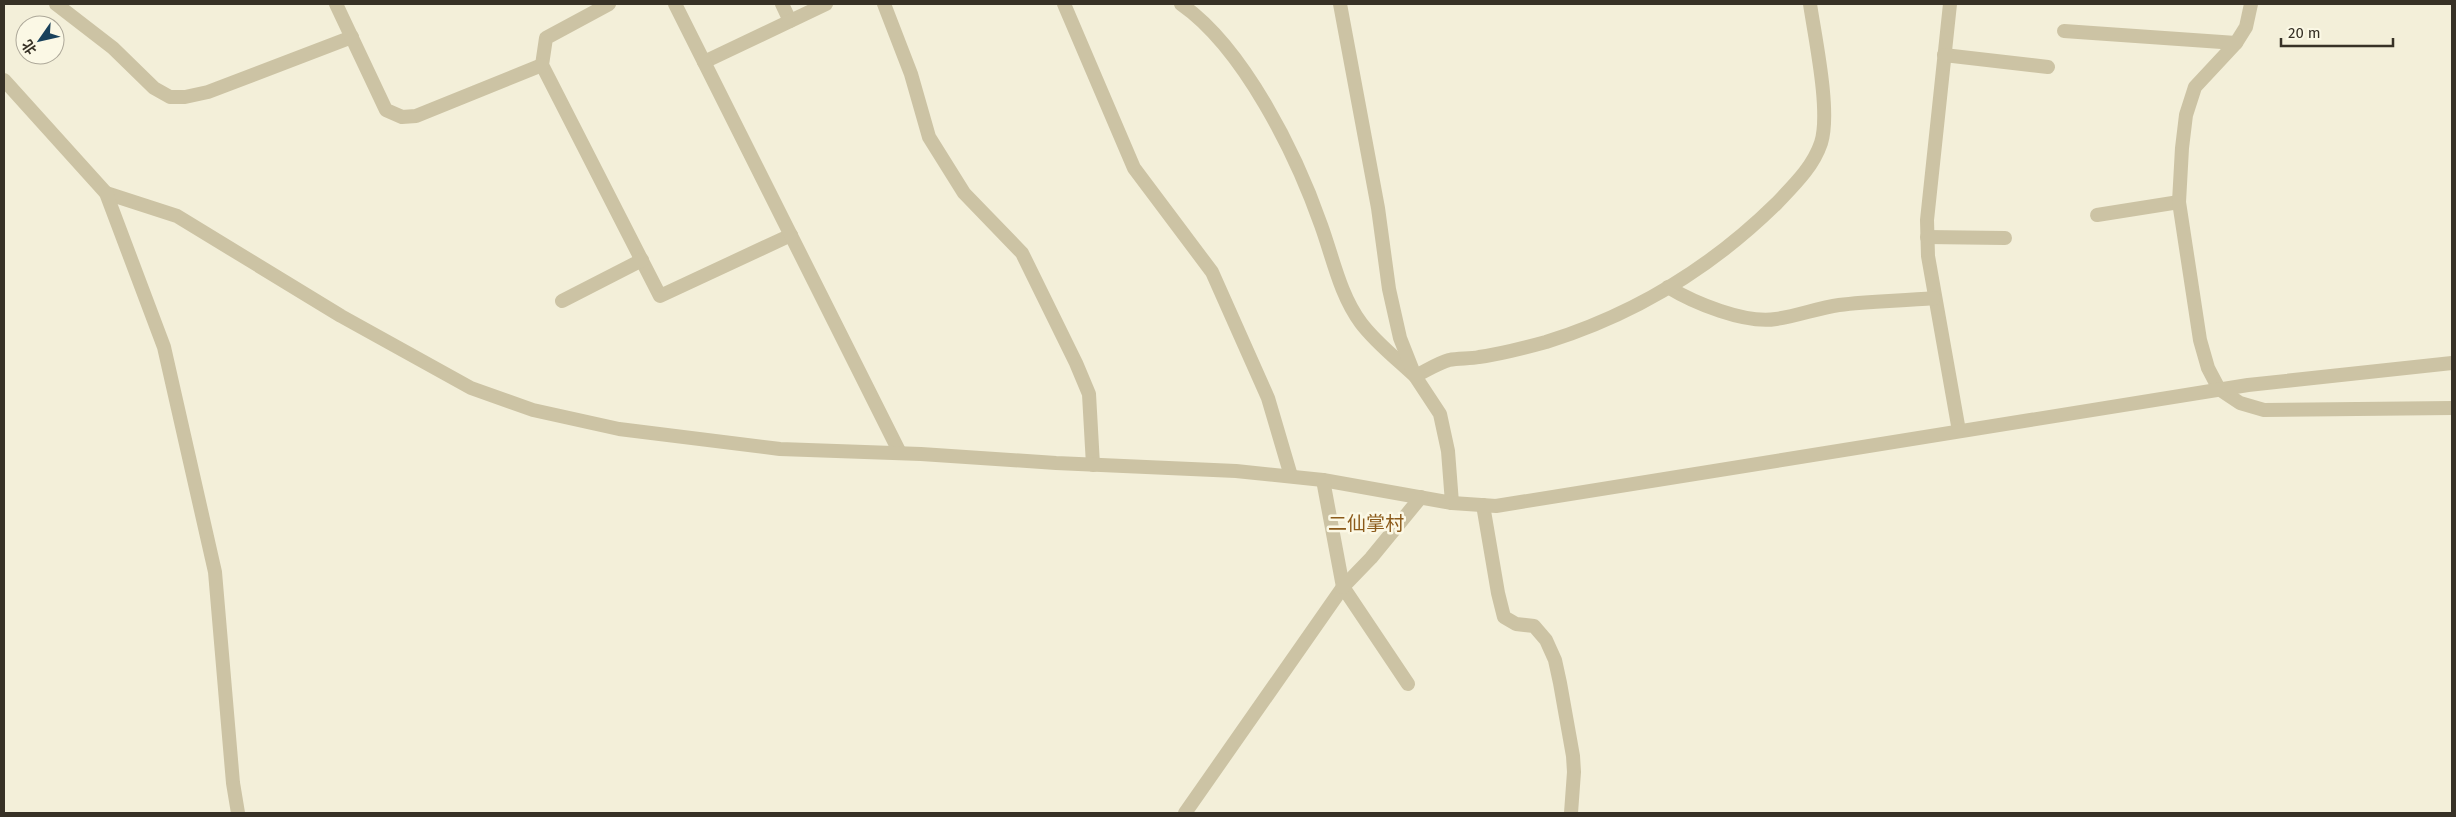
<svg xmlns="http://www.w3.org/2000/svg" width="2456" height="817" font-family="'Fira Sans','Noto Sans SC',sans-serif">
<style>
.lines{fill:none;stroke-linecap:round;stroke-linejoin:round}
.service{stroke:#ccc3a4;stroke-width:14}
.minor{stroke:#ccc3a4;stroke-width:14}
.tertiary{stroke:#ccc3a4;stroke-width:14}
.labels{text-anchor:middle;stroke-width:5;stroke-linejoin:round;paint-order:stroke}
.quarter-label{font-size:19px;fill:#8b5a1a;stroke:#fbf8e5}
</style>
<rect width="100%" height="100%" fill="#f3efd9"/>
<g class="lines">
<g class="service">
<path d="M56,4L113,48L154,88L170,97H185L208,92L352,37"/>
<path d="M609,4L546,38L542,65L660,296L791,235"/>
<path d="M782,4L790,21"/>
<path d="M884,4L911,74L929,137L964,193L1022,253L1076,363L1089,394L1093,465"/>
<path d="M1064,4L1134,168L1212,272L1268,398L1291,476"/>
<path d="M1950,4L1927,220L1928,256L1959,431"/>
<path d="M2064,31L2236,43"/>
<path d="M1944,55L2048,67"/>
<path d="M704,62L826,4"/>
<path d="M2097,215L2179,202"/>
<path d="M1927,237L2005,238"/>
<path d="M1668,287C1694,303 1745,324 1776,319C1797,316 1818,308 1839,305C1871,301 1902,301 1934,298"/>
<path d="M562,301L642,260"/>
<path d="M2219,389L2208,368L2200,340L2179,202L2182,148L2186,115L2195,87L2236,43L2246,27L2251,4"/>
<path d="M1483,505L1498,593L1504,617L1516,624L1534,626L1546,640L1555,660L1560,683L1573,756L1574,772L1571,813"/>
<path d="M1185,813L1343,587L1408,684"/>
</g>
<g class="minor">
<path d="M336,4L386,110L402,117L416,116L542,65"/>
<path d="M675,4L900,453"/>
<path d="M1181,4C1244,48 1296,154 1321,225C1333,258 1340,295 1361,323C1376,343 1397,359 1415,376C1426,371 1438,363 1449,360C1459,358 1470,359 1479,357C1502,354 1524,348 1546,342C1633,315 1712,267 1777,203C1794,185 1813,167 1821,143C1831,112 1815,38 1810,4"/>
<path d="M106,193L177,216L341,316L471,388L533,410L619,429L780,449L921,454L1056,463L1236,471L1323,480L1452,503L1448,451L1440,414L1415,376L1400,338L1389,289L1378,208L1340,4"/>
<path d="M2219,389L2240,403L2264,410L2452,408"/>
<path d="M1323,480L1343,587"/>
<path d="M1343,587L1371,558L1421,497"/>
</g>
<g class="tertiary">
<path d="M4,80L106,193L164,347L215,572L233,783L238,813"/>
<path d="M1452,503L1496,506L2248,385L2452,363"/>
</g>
</g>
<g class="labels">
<g class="quarter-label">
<text x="1366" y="530">二仙掌村</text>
</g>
</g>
<rect width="2456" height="817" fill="none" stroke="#373126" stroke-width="10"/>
<g transform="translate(40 40) rotate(236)"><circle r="24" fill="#fbf8e5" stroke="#ada899"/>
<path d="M0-4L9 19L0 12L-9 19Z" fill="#19415b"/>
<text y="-8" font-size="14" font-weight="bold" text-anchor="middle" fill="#373126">北</text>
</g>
<path d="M2281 38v8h112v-8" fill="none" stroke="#373126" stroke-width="2.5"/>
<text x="2288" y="38" font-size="15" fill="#373126" stroke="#fbf8e5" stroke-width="4" paint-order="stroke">20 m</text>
</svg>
